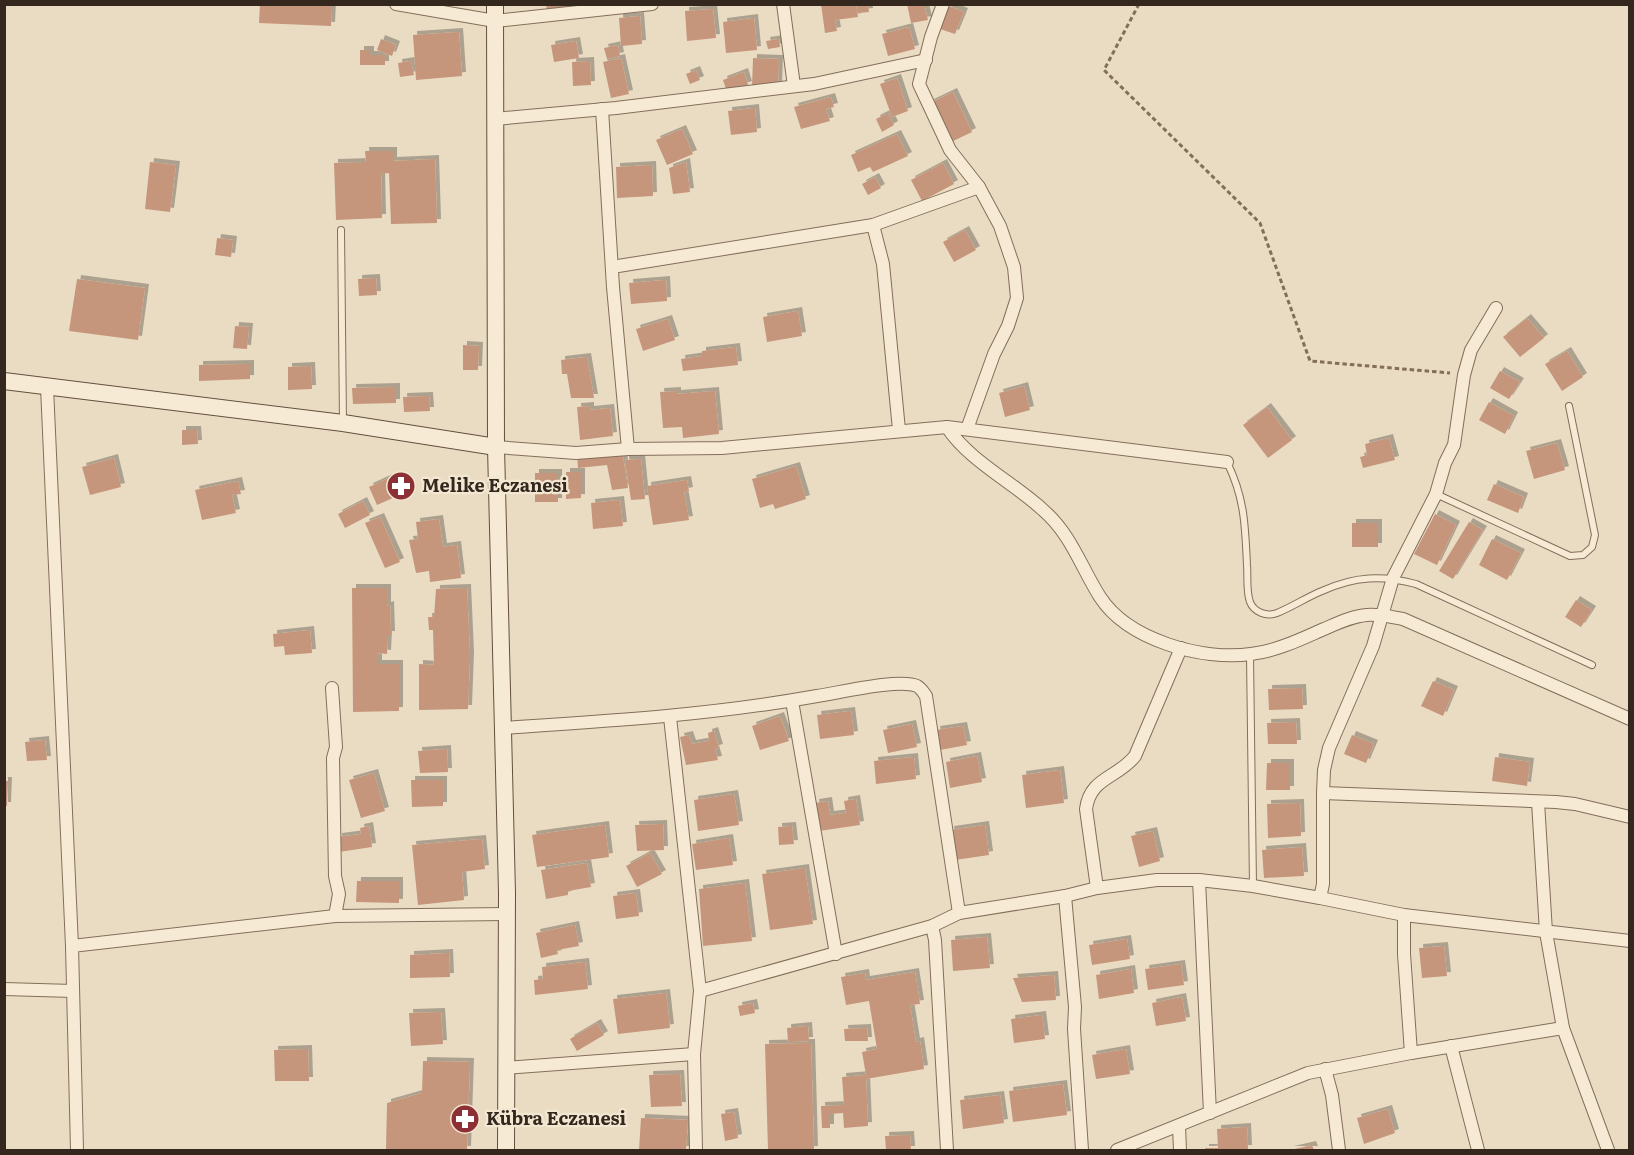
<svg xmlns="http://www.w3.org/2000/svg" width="1634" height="1155" font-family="Literata,serif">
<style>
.building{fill:#c6967b;filter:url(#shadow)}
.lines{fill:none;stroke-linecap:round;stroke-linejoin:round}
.lane-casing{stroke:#836e5b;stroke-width:8}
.street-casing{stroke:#836e5b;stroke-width:14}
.secondary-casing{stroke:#644f3e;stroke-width:18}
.path{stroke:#836e5b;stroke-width:3;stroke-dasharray:4.5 3;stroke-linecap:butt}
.lane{stroke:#f6ead5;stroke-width:6}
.street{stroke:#f6ead5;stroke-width:12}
.secondary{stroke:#f6ead5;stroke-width:16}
.labels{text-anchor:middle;stroke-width:4.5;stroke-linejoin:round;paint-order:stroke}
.poi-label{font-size:18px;font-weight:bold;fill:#34271e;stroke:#f2e7d1;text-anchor:start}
</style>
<defs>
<filter id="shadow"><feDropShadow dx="4" dy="-4" stdDeviation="0" flood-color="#0004"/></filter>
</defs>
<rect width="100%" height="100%" fill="#eadcc3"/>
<g class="building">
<path d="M260,4L332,5L331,26L259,23Z"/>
<path d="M546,4H575L576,6L547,10Z"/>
<path d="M821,4H856L858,17L835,20L837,31L825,33Z"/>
<path d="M858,4H868L869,12L858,13Z"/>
<path d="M907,4H924L928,20L911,23Z"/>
<path d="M949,6L964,12L955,34L940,29Z"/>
<path d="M713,9L716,38L687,41L685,11Z"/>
<path d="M640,16L642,44L621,46L619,18Z"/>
<path d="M754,18L757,50L726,53L723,22Z"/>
<path d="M909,27L915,49L888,56L882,34Z"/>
<path d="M459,32L462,76L416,80L413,35Z"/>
<path d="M381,39L396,45L392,56L377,50Z"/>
<path d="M779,39L780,47L768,49L766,41Z"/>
<path d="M576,41L579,58L554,62L551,45Z"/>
<path d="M618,45L620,56L607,59L604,48Z"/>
<path d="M360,50H370V55H385V65H360Z"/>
<path d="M621,58L629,94L611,98L603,62Z"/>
<path d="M753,58L779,59L778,87H752Z"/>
<path d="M411,61L414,75L400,77L398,63Z"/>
<path d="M590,61L591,85L573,86L572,62Z"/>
<path d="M696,70L700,80L690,84L686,74Z"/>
<path d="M744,72L748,85L727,92L723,80Z"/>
<path d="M897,78L908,111L892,117L880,84Z"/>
<path d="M953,92L972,132L949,143L930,103Z"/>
<path d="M831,97L834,107L826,109L830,121L801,129L794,107Z"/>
<path d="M755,108L757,132L731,135L728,111Z"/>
<path d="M888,113L894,125L882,132L876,119Z"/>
<path d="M682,129L693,154L667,165L656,140Z"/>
<path d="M897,134L908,156L873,172L870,167L858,172L851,155Z"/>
<path d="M365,151H393V161L435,159L437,223L391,224L389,173L381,174L382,218L336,220L334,163L366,162Z"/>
<path d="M150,162L176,165L170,212L145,209Z"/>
<path d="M686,162L690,192L673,194L669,168Z"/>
<path d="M943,163L954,184L922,201L911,180Z"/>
<path d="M652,165L653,196L617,198L616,167Z"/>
<path d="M875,177L881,188L868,195L862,184Z"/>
<path d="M965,230L976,250L954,262L943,242Z"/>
<path d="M217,238L233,240L231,257L215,255Z"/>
<path d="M376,278L377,295L359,296L358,279Z"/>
<path d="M77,279L145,288L138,340L69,331Z"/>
<path d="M666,280L667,301L631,304L629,283Z"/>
<path d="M798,311L802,336L767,342L763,317Z"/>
<path d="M1527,318L1544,338L1520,357L1503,337Z"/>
<path d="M668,319L675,340L643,351L636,329Z"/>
<path d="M235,326L249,327L247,349L233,348Z"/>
<path d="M463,345L479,346L478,370H463Z"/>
<path d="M736,347L738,365L683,371L681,359L702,356V351Z"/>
<path d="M1567,351L1583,377L1562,391L1545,364Z"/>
<path d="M587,357L594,398H571L567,374H562L561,360Z"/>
<path d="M250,364V379L199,381V365Z"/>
<path d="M311,366L312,389L288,390V367Z"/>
<path d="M1500,371L1520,382L1509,399L1490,388Z"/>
<path d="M1024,386L1030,410L1005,417L999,393Z"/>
<path d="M396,387V403L353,404L352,388Z"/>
<path d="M677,391V394L715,391L719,434L683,438L682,427L663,428L660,392Z"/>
<path d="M429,396L430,411L404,412L403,397Z"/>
<path d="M1489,402L1514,416L1505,434L1479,420Z"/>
<path d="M590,406V410L610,408L613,436L580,440L577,407Z"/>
<path d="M1267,407L1292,440L1268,458L1243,425Z"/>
<path d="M182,430H197L198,444L182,445Z"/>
<path d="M1389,438L1395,460L1363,468L1360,457L1367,455L1365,444Z"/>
<path d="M1557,443L1565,470L1534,479L1526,451Z"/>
<path d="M622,451L628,488L612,490L607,465L578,468L577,455Z"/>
<path d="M114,458L121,487L90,495L82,467Z"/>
<path d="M641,459L645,499L631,500L625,460Z"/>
<path d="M796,466L806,499L775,509L773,504L760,508L752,479Z"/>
<path d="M566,472H581V498L566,499Z"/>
<rect x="535" y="473" width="23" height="29"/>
<path d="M393,476L402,494L377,505L369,487Z"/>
<path d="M687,480L689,491L684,492L689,520L653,525L647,486Z"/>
<path d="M238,481L241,494L232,495L236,513L202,520L195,490Z"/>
<path d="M1494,484L1524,497L1518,513L1487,500Z"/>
<path d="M620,500L623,526L593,529L591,503Z"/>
<path d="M363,501L370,515L345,528L338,514Z"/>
<path d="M1435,514L1456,525L1437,565L1414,554Z"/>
<path d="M380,517L400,562L385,568L365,523Z"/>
<path d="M439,519L443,547L457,545L461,578L430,582L429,571L416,573L409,540L418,539L416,522Z"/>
<path d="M1469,522L1483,530L1453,579L1439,571Z"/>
<rect x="1352" y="523" width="26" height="24"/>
<path d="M1492,539L1521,553L1507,580L1479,565Z"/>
<path d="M352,588H387V606L390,605L391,635H388L387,654L378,653V664H399V711L353,712Z"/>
<path d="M467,588L470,656L468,709L419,710V664L434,665L433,630H429L428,617H434L436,589Z"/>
<path d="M1576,600L1592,610L1581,627L1565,617Z"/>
<path d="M310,630L312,653L285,655L284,646L274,647L273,634Z"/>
<path d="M1433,681L1454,690L1443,716L1421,706Z"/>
<path d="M1302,688L1303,709L1269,710L1268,689Z"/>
<path d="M851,711L854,735L820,739L817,715Z"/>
<path d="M780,716L789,741L760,750L752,726Z"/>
<path d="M1296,722L1297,744H1268L1267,723Z"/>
<path d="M912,724L917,747L888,753L883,730Z"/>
<path d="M963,726L967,745L940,750L936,730Z"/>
<path d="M714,731L719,748L715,749L718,760L686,765L680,737L689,735L692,744L709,741L708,733Z"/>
<path d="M1352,735L1374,744L1366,763L1344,754Z"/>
<path d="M45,740L47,760L27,761L25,742Z"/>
<path d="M447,749L448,772L420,773L418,751Z"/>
<path d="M977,756L982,782L950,788L946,762Z"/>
<path d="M914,757L916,779L876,784L874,761Z"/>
<path d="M1495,757L1530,762L1527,786L1492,781Z"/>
<path d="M1267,763H1290V790H1266Z"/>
<path d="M1060,770L1064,803L1026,808L1022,775Z"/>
<path d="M374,773L385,811L361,818L349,780Z"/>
<path d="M411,780H443V806L412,807Z"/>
<path d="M4,781H8L7,806H4Z"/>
<path d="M734,794L739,825L698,831L694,800Z"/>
<path d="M856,799L860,825L819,831L815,803L828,801L830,815L846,813L844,801Z"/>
<path d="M1300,803L1301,836L1268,838L1267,804Z"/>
<path d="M663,824L664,850L637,851L635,825Z"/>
<path d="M605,825L609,857L537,867L532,835Z"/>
<path d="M985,825L989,855L955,860L950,830Z"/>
<path d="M369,826L372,847L339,852L338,837L361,834L360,828Z"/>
<path d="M792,826L794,844L779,845L778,827Z"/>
<path d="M1153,831L1160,861L1139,867L1131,836Z"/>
<path d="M729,838L733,865L696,870L692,844Z"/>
<path d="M482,839L485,869L462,872L464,900L418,905L412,845Z"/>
<path d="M1302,847L1304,876L1264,878L1262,850Z"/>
<path d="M650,853L662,874L637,887L626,866Z"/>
<path d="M587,863L591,887L568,891V895L546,899L541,870Z"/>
<path d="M805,868L813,924L770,930L762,874Z"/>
<path d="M357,881H399V903L356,902Z"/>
<path d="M745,883L752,941L703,946L699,889Z"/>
<path d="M636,893L639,916L616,919L613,896Z"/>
<path d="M575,925L579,946L557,950L558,954L541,958L536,933Z"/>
<path d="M987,937L990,968L953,971L951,940Z"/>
<path d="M1127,939L1130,959L1092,965L1089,945Z"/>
<path d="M1444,946L1447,976L1422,978L1419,948Z"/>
<path d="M449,953L450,977L410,978V955Z"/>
<path d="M585,962L588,989L535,995L534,980L543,979L542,967Z"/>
<path d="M1181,964L1184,985L1148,990L1145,969Z"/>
<path d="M1131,969L1134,993L1099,999L1096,975Z"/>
<path d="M915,972L920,1004L910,1005L916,1042L920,1041L924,1069L866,1079L868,1126L844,1128L843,1113L830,1114V1128H822L821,1106L844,1105L842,1077L866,1075L862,1052L877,1049L869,1001L846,1005L841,977L865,973L866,980Z"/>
<path d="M1054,975L1056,1000L1022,1002L1013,978Z"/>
<path d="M666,993L670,1028L618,1034L613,999Z"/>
<path d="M1182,997L1186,1021L1156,1026L1152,1003Z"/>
<path d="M753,1003L755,1013L740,1016L738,1006Z"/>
<path d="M441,1012L443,1044L411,1046L409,1013Z"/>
<path d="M1042,1015L1045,1039L1014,1043L1011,1019Z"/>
<path d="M597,1023L604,1035L577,1051L570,1039Z"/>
<path d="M808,1026L809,1041L788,1042L787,1028Z"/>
<path d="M867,1028L868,1041H845L844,1029Z"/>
<path d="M811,1043L814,1150H768L765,1044Z"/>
<path d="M308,1049L309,1081H275L274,1050Z"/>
<path d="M1126,1049L1130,1074L1096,1079L1092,1055Z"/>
<path d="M423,1061L470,1062L467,1150H386L387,1103L422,1093Z"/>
<path d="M680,1074L682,1106L651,1107L649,1075Z"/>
<path d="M1063,1084L1067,1115L1013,1122L1009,1091Z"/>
<path d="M1000,1095L1004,1123L963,1129L960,1100Z"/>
<path d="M1388,1109L1395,1133L1364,1144L1357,1118Z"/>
<path d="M734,1112L738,1138L725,1141L721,1114Z"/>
<path d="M641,1118L688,1120L686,1150H639Z"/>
<path d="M1247,1127L1248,1149L1205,1150V1148H1218L1217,1129Z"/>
<path d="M910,1135L911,1150H886L885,1136Z"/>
<path d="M1312,1145L1314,1150H1290Z"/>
</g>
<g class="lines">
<g class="lane-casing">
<g id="lane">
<path d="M341,230L343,422"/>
<path d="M1227,462C1245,499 1245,525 1247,565C1248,576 1246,591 1250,602C1254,612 1266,617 1277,613C1292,607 1307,597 1322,591C1355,576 1382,575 1416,584L1592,665"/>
<path d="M1436,494L1570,556L1583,555L1592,547L1595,535L1569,406"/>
<path d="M1250,655L1253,886"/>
</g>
</g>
<g class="street-casing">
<g id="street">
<path d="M396,4L495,21L652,4"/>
<path d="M783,4L794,86"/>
<path d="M943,4L931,37L919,84L950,150L979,187L1000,226L1014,267L1017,298L1008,326L994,354L967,429"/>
<path d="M602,109L613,287L628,449"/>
<path d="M495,119L616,108L814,84L926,60"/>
<path d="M873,225L883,264L899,430"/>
<path d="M612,267L873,225L979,187"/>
<path d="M47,387L72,946"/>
<path d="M947,427C968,460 1014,483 1043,510C1071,534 1081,567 1100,597C1128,640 1202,661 1251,654C1277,651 1301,639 1324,629C1338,623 1352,616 1367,615C1380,614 1391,617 1403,619L1630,719"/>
<path d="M496,447L576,453L628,449L722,448L947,427L1227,462"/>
<path d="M332,688L336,747L333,758L335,876L339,894L335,916L506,914"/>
<path d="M792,701L836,954"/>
<path d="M670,717L700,991L694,1054L696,1150"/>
<path d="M503,728C609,721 712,715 817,696C838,693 900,678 917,686C921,688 923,692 926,696L959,913"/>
<path d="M1323,793L1556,802L1575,804L1630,817"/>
<path d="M1538,802L1546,932L1563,1028L1608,1150"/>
<path d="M1199,880L1210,1113"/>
<path d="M1097,888L1086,809C1090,777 1118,778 1135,756L1181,648"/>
<path d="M1065,896L1075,1007L1074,1029L1082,1150"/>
<path d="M1320,898L1404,915L1630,941"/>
<path d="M1404,915V954L1411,1053"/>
<path d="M932,926L935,940L947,1150"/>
<path d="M4,989L73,991"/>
<path d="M700,991L932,926L959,913L1065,896L1097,888L1157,880H1199L1253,886L1320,898L1323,884V793L1324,770L1329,748L1373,646L1393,578L1436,494L1445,463L1454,445L1464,375L1471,350L1496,308"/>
<path d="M1451,1046L1478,1150"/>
<path d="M506,1068L694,1054"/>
<path d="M1325,1069L1332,1095L1339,1150"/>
<path d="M1179,1126L1180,1150"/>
<path d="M77,1150L72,946L335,916"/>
<path d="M1117,1150L1308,1073L1411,1053L1563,1028"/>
</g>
</g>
<g class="secondary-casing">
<g id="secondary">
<path d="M495,4L496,447L507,893L506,1150"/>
<path d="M4,381L343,423L496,447"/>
</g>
</g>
<path class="path" d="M1139,4L1104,70L1260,223L1310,361L1450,373"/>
<use href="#lane" class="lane"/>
<use href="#street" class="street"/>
<use href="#secondary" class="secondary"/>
</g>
<defs>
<g id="pharmacy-disc" transform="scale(1.5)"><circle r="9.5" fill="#8d3036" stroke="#f2e7d1"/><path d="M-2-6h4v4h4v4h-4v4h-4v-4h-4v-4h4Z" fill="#fff"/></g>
</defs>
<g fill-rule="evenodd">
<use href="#pharmacy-disc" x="401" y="486"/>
<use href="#pharmacy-disc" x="465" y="1119"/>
</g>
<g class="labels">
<g class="poi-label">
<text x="422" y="492">Melike Eczanesi</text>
<text x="486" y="1125">Kübra Eczanesi</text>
</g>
</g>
<rect width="1634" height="1155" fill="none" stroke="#34271e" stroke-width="12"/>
</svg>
